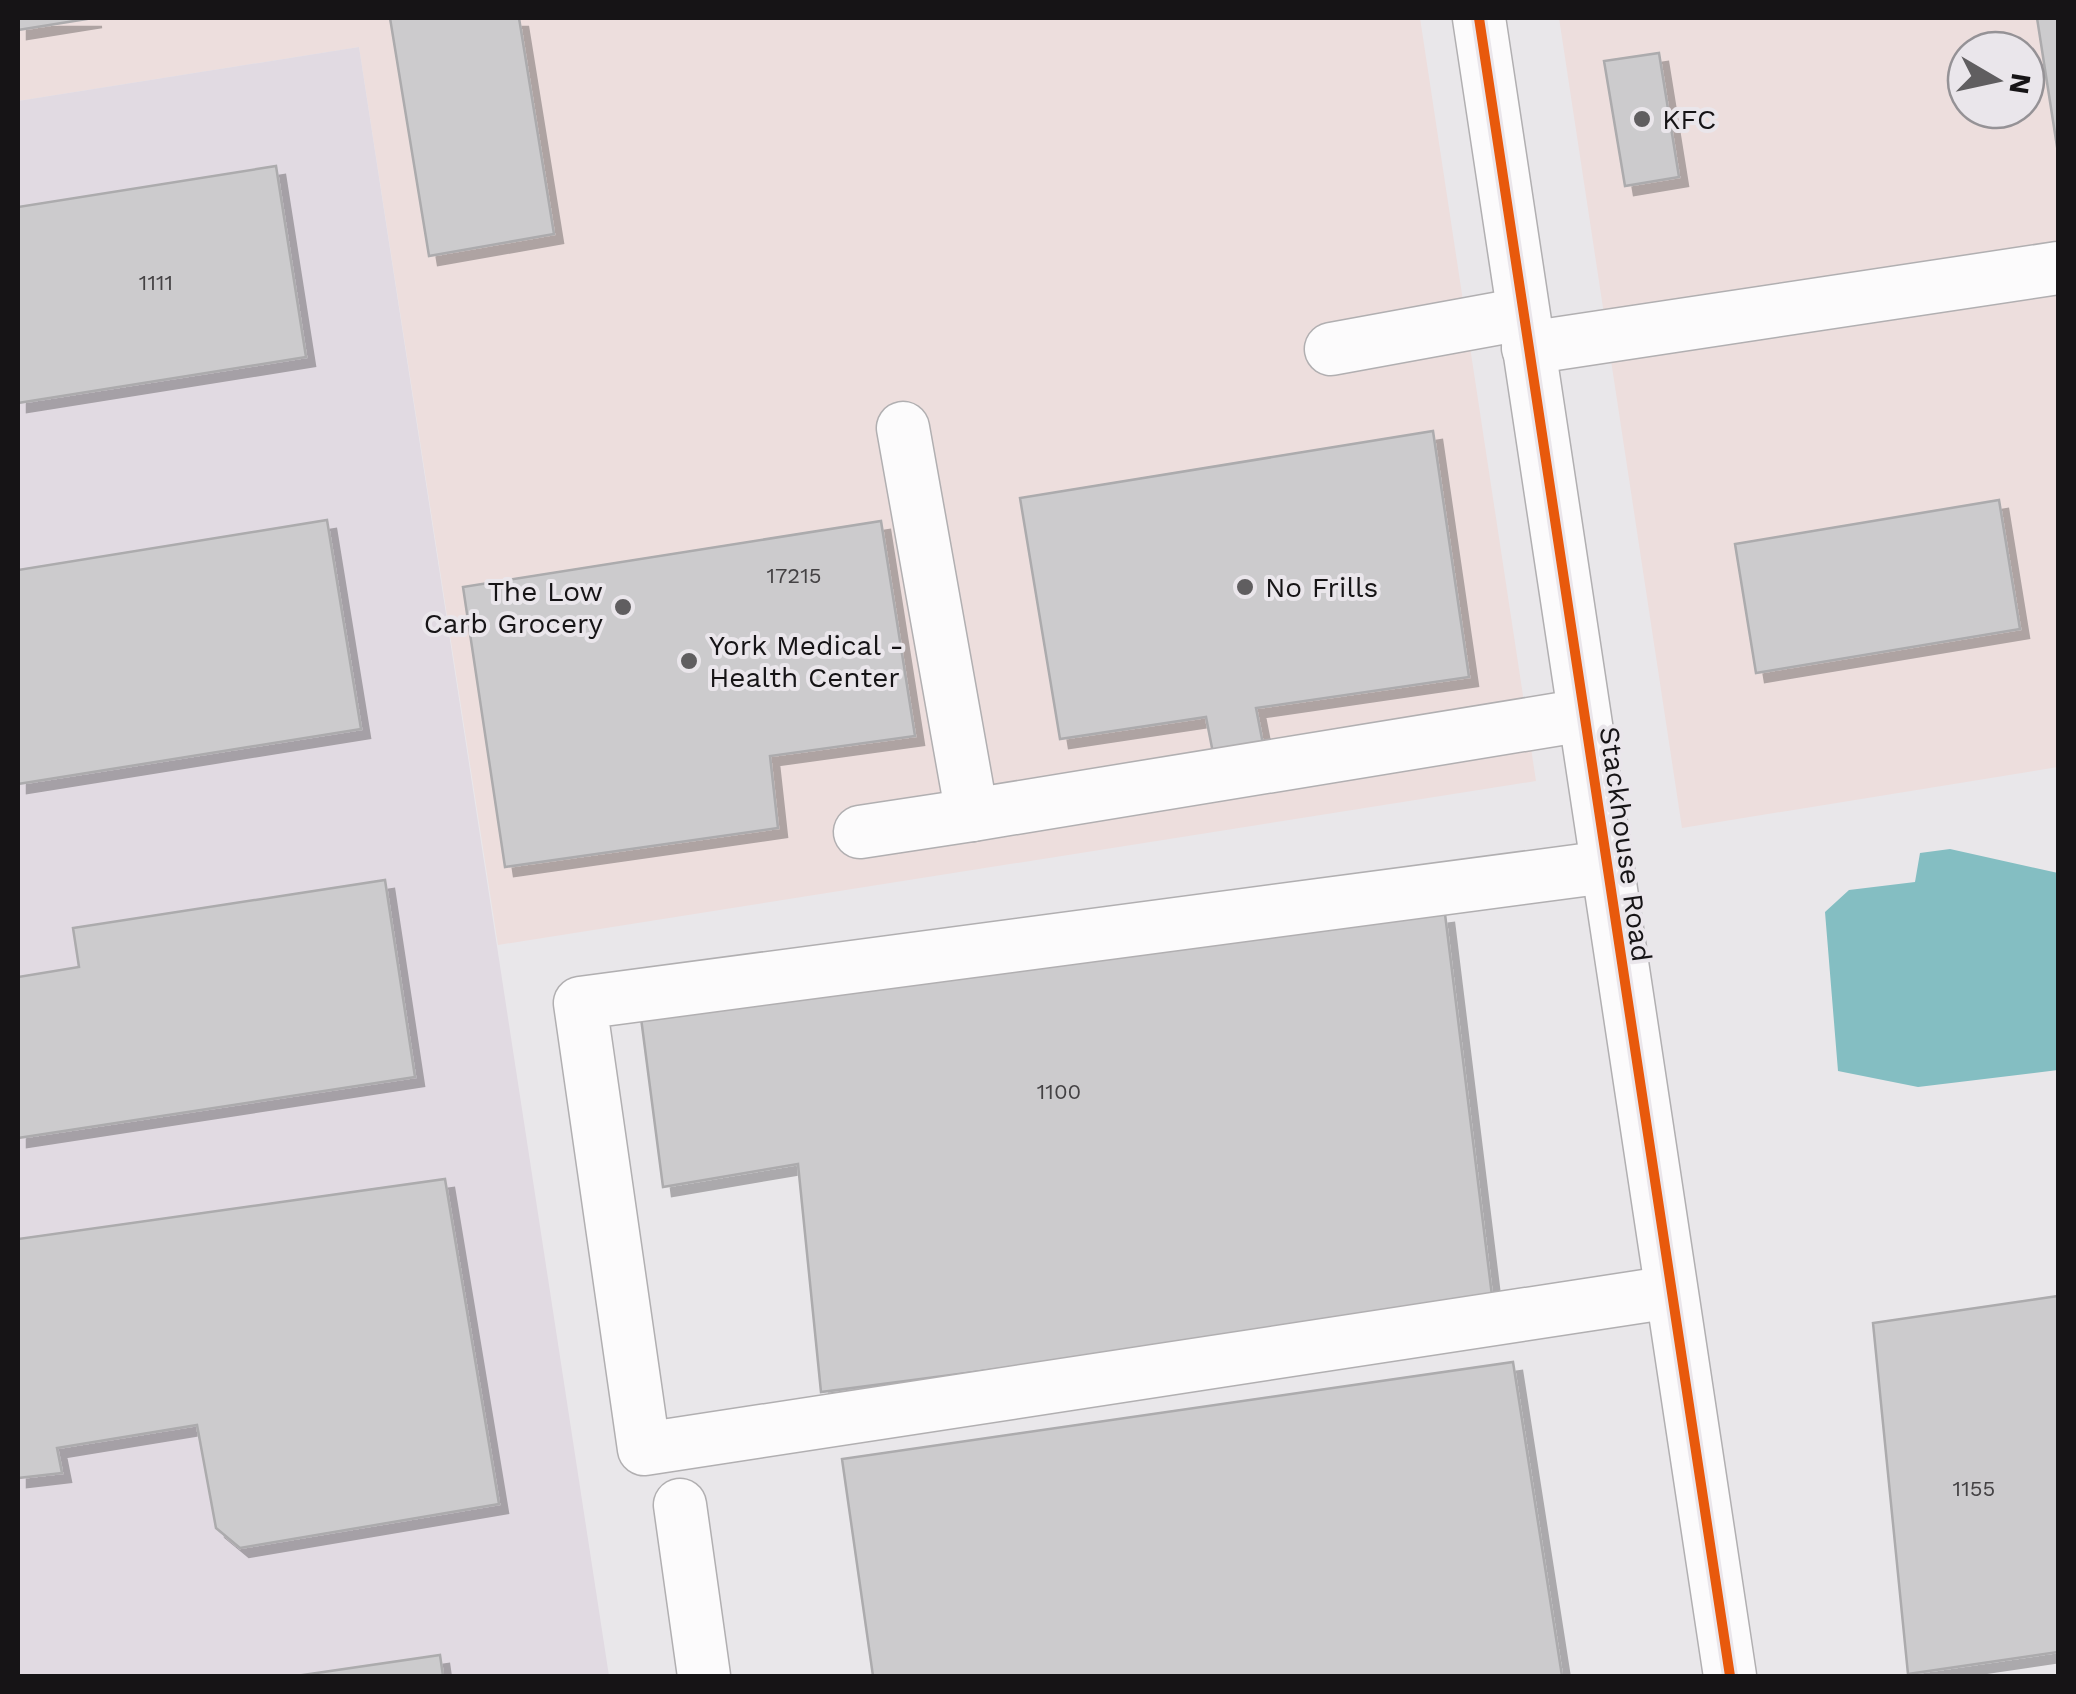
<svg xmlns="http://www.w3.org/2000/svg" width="2076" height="1694" font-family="'Work Sans',sans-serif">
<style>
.commercial{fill:#eddedd;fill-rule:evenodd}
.built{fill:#e1dae2}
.water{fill:#84bec2}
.building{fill:#cccbcd;stroke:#acabad;stroke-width:2.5;filter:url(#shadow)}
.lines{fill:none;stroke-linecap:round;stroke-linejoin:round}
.minor-casing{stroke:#b1afb1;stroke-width:55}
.minor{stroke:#fcfbfc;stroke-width:52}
.cycleway-casing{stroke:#eae6eb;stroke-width:16}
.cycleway{stroke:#e8590c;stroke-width:10}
.poi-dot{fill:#605e60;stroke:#eae6eb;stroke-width:4}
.labels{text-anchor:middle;stroke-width:8;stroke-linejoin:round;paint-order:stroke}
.number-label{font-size:22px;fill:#444244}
.poi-label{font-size:28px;fill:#161416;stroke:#eae6eb;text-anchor:start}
.street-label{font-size:28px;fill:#161416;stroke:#eae6eb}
</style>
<defs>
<filter id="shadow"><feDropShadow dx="9" dy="9" stdDeviation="0" flood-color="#0004"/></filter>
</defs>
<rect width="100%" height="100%" fill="#e9e7ea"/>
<g class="commercial">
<path d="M18,18H1420L1536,781L498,945L359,47L18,101Z"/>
<path d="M1559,18H2058V767L1682,828ZM1966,50H2026V110H1966Z"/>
</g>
<path class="built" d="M359,47L609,1676H18V101Z"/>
<path class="water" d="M1950,849L2058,873V1070L1918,1087L1838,1071L1825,912L1849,890L1915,882L1920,853Z"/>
<g class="building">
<path d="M18,18H93L18,30Z"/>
<path d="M390,18H519L554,234L429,256Z"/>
<path d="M2037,18H2058V153Z"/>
<path d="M1659,53L1679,177L1625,186L1604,61Z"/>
<path d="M276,166L306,357L18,403V207Z"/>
<path d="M1433,431L1469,677L1256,708L1263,744L1213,753L1206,717L1060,739L1020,498Z"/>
<path d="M1999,500L2020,629L1756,673L1735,544Z"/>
<path d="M327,520L361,729L18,784V570Z"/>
<path d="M881,521L915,736L770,756L778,828L505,867L463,587Z"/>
<path d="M385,880L415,1077L18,1138V977L79,967L73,928Z"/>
<path d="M1445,914L1493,1304L821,1392L798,1164L663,1187L641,1018Z"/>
<path d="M445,1179L499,1504L240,1548L216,1528L197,1425L57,1448L62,1473L18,1478V1239Z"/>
<path d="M2058,1296V1652L1908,1674L1873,1323Z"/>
<path d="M1513,1362L1562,1676H873L842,1459Z"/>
<path d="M440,1655L443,1676H296Z"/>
</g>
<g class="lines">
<g class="minor-casing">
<g id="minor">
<path d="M1479,18L1730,1676"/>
<path d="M1528,348L2058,268"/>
<path d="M1331,349L1522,314"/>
<path d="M903,428L972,815L1584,715"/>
<path d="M860,832L972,815"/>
<path d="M1606,867L580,1003L644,1449L1671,1292"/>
<path d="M680,1505L704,1676"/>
</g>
</g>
<use href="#minor" class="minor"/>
<g class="cycleway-casing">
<path id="cycleway" d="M1479,18L1730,1676"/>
</g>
<use href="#cycleway" class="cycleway"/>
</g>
<g class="poi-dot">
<circle cx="1642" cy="119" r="10"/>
<circle cx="1245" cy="587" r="10"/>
<circle cx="623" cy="607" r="10"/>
<circle cx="689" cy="661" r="10"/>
</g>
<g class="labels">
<g class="number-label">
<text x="156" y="290">1111</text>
<text x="794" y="583">17215</text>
<text x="1059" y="1099">1100</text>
<text x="1974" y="1496">1155</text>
</g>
<g class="poi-label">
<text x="1662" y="129">KFC</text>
<text x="1265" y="597">No Frills</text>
<text x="603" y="601" text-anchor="end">The Low<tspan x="603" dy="32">Carb Grocery</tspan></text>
<text x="709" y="655">York Medical -<tspan x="709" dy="32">Health Center</tspan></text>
</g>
<g class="street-label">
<text transform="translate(1626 844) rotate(82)" y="10">Stackhouse Road</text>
</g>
</g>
<rect width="2076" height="1694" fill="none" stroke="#161416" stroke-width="40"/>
<g transform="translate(1996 80) rotate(99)"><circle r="48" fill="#eae6eb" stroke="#959296" stroke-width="2.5"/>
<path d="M0-8L18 38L0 25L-18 38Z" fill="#605e60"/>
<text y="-15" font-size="28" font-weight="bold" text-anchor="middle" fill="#161416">N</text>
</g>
</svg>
